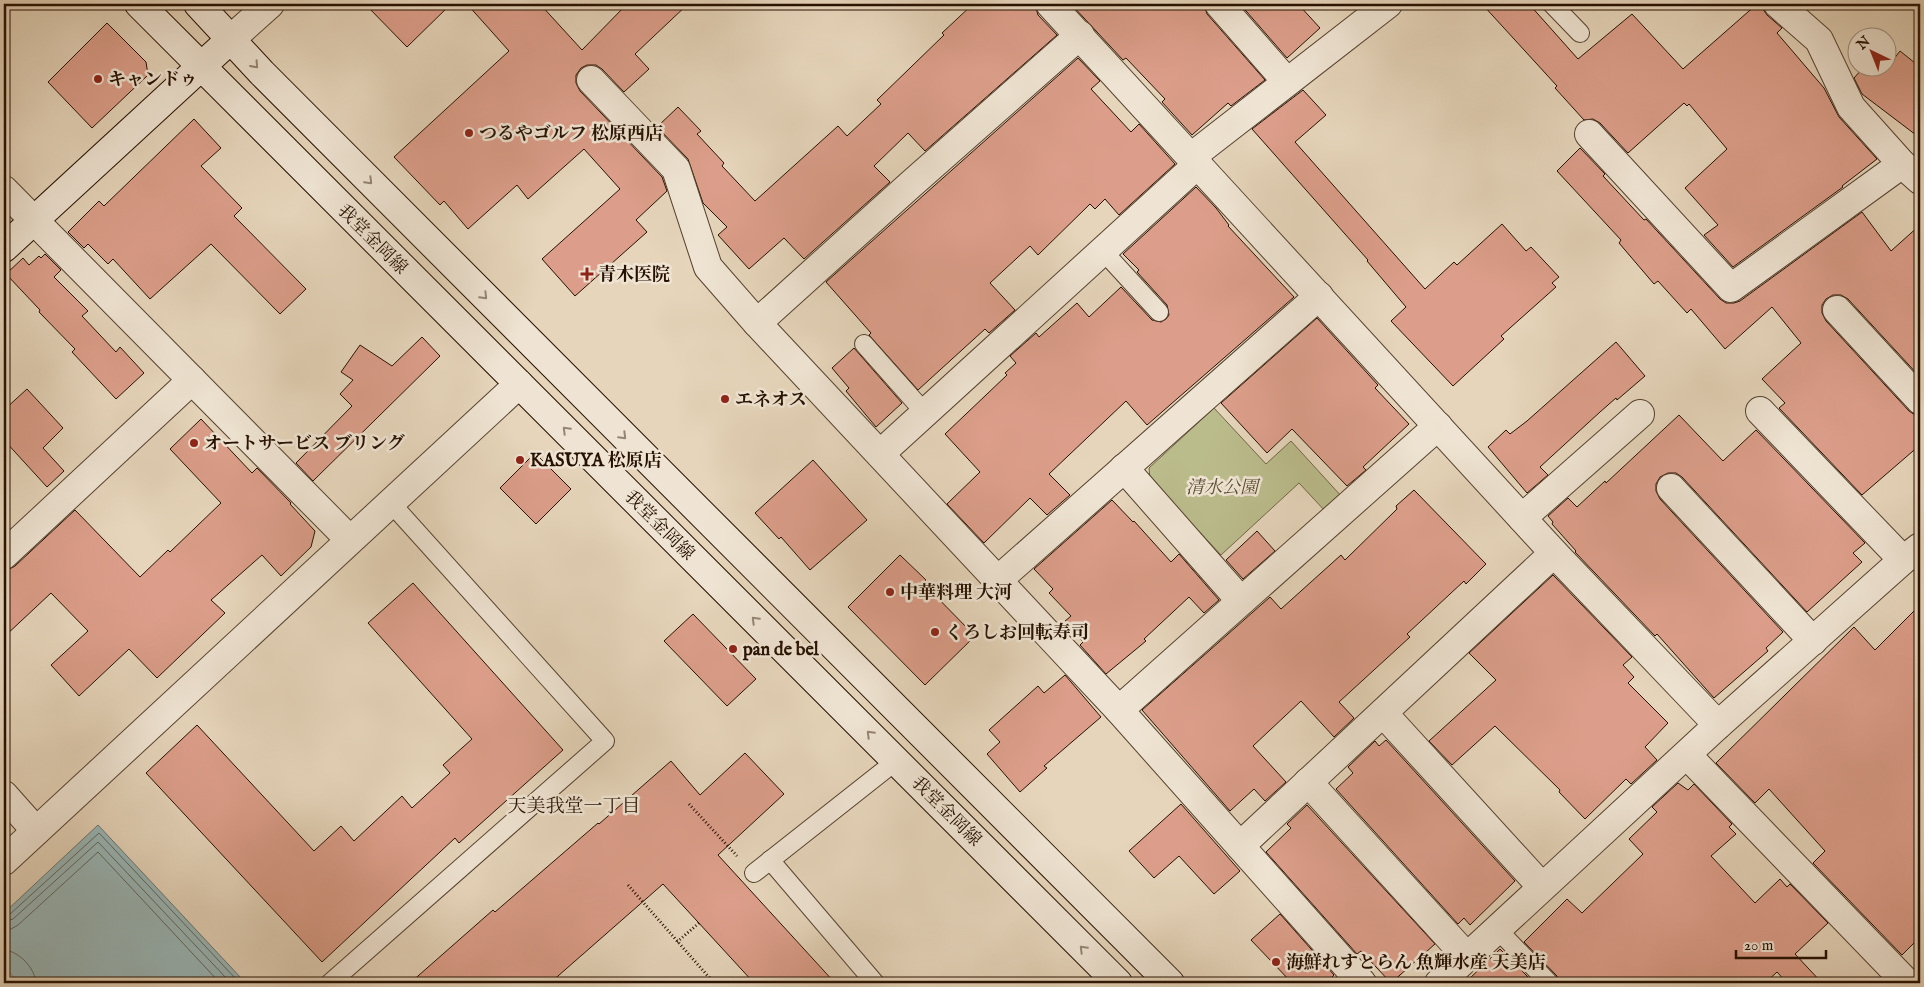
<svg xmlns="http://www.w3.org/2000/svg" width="1924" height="987" font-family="'IM FELL English','Noto Serif JP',serif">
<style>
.green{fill:#bbbc8c;stroke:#706646}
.water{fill:#99b7b8;stroke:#6b756f}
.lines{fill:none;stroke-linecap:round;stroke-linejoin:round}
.shore{stroke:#60645c;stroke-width:1}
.building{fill:#dc9e8a;stroke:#261101}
.lane-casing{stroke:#564230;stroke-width:20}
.street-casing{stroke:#564230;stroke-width:30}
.secondary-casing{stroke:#261101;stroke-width:30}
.path{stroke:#261101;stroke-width:3;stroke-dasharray:1 2.5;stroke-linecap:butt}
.lane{stroke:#efe4d3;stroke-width:18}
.street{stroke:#efe4d3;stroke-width:28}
.secondary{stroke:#efe4d3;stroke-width:28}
.oneway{stroke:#958574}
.poi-dot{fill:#8f2418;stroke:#efe4d3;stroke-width:2}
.labels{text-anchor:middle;stroke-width:5;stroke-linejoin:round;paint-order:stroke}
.poi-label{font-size:18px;font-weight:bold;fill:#261101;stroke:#efe4d3;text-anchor:start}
.street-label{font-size:18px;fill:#261101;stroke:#efe4d3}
.park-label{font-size:18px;font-style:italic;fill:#5a4d32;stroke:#efe4d3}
.neighbourhood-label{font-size:19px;fill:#261101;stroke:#efe4d3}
</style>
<rect width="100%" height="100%" fill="#e6d5bb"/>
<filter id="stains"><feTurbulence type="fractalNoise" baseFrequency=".004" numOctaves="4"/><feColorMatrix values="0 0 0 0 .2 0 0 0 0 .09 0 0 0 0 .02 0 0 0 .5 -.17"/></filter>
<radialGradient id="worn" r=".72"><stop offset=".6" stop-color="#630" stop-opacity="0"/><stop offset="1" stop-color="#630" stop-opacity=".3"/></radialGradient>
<path class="green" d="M1214,408L1266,464L1291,441L1342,497L1326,512L1299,483L1221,555L1150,479L1149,468Z"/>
<path class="water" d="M98,825L242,979L238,983H19L4,967V913Z"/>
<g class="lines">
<g class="shore">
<path d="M4,916L9,915L99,833L235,978V983"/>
<path d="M4,922L13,919L98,842L228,980L229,983"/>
<path d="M4,930L11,929L18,925L98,852L220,983"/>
<path d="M4,950C19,951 35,968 36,983"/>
</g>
</g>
<g class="building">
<path d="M365,4H451L407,47Z"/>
<path d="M467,4H540L582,50L627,4H688L635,54L649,69L624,92L602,69L596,65H587L581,68L576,75V83L580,91L662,177L667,191L636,220L647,232L575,296L542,259L620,189L584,149L528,199L517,185L468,229L444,201L440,205L394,157L509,51Z"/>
<path d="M973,4H1035L1038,15L1057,35L925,151L908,133L874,166L890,182L804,259L784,238L749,269L718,235L727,227L703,203L688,159L657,127L678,107L701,131L697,134L724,163L722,166L755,201L838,126L847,136L881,104L877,100L944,35L942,33Z"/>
<path d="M1071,4H1204L1207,14L1265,80L1231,106L1228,103L1192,135L1162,102L1165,99L1126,58L1123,60Z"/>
<path d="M1240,4H1298L1320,28L1287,58Z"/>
<path d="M1482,4H1529L1578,59L1632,14L1683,69L1757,4H1763V9L1767,15L1782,28L1777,33L1824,88L1839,117L1877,159L1842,186L1843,187L1733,267L1704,235L1718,225L1685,188L1727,149L1689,104L1687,106L1684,103L1628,153L1600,123L1593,119L1584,120L1555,88L1557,86Z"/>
<path d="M107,23L146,62L148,75L92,128L48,82Z"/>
<path d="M1900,51L1920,67V138L1862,94L1854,78L1863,68H1887Z"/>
<path d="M1078,58L1100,81L1091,89L1131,132L1139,124L1175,164L1119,215L1105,199L1095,209L1090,204L1038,255L1030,246L990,283L1015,310L989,333L985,329L918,390L869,335L871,333L826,282Z"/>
<path d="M1303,90L1326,115L1295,142L1425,289L1454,262L1457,265L1502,224L1526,251L1531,247L1559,277L1552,283L1556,287L1501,336L1504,339L1453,386L1391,321L1406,307L1367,261L1368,260L1252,129Z"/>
<path d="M194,119L221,148L201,166L242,208L234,216L306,289L280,314L211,244L150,299L113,259L108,264L88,244L84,248L68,232L99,201L104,206Z"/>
<path d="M1580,148L1605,174L1603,176L1644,220L1646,219L1720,299L1726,303H1734L1740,301L1862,212L1891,251L1920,225V377L1848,299L1841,295H1833L1826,299L1822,305V313L1826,321L1909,411L1915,415H1920V445L1862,495L1779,408L1785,403L1762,379L1801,343L1772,307L1725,349L1691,309L1687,313L1658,281L1654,284L1619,243L1621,240L1557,171Z"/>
<path d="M1196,187L1216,208L1229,225L1228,226L1294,297L1147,425L1126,401L1049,474L1070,495L1047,515L1030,498L984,543L947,504L980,472L945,434L1007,375L1005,373L1016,363L1010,356L1036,333L1039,337L1077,303L1089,317L1121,287L1152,320L1161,322L1166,319L1169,315L1167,305L1137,272L1139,270L1123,254Z"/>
<path d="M45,254L61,270L54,277L88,311L82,316L116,352L120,347L144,373L116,399L72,352L75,349L39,312L40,310L6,274L23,258L29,265L39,256L41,258Z"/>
<path d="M1317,318L1378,385L1375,388L1409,424L1363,467L1366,470L1347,486L1292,429L1267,453L1221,403Z"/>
<path d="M422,337L440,356L313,481L296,463L352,406L340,394L353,380L341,372L360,345L392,366Z"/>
<path d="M1616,342L1645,376L1617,400L1616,398L1600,412L1540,467L1548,475L1527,493L1488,447L1506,430L1510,434L1527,421Z"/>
<path d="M854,348L902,403L876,427L846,391L849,388L832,368Z"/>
<path d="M27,389L63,428L43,448L64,471L47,487L4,440V410Z"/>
<path d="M1679,415L1723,461L1756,430L1865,543L1853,553L1862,562L1807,612L1682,477L1676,473H1668L1660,477L1656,484V491L1660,499L1783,632L1766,648L1768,651L1714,698L1657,634L1655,636L1575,552L1576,551L1552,524L1553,522L1548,516L1568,498L1577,507L1605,481L1606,483Z"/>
<path d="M201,419L252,473L257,468L291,503L290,504L315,531L311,547L281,576L262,555L211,600L225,613L157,678L129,649L79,696L51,665L88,631L51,593L4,637V572L15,566L75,510L140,577L168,550L170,552L221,503L170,449Z"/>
<path d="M535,453L571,489L536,524L500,488Z"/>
<path d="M813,460L867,520L810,570L781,537L779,539L755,513Z"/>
<path d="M1414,490L1486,564L1466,584L1464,581L1407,634L1410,637L1339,702L1354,718L1334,737L1301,701L1253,746L1286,782L1265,801L1254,789L1230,811L1142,710L1270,597L1281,609L1341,555L1345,560L1397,509L1396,506Z"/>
<path d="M1112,500L1133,522L1134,521L1171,562L1179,554L1219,600L1204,613L1189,597L1144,639L1146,641L1106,674L1080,645L1083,642L1064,622L1071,616L1049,593L1053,589L1034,569Z"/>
<path d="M1257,531L1275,551L1243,579L1226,560Z"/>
<path d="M900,555L926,580L923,583L975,636L925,685L848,607Z"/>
<path d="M1553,575L1632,657L1623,665L1634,677L1628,683L1668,723L1645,747L1657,760L1631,784L1626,779L1585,819L1559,792L1560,790L1495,726L1452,765L1429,741L1496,680L1469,653Z"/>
<path d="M413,583L563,750L459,843L455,838L322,962L146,773L197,725L314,851L341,826L354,841L402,796L412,808L450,773L443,765L472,739L368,623Z"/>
<path d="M1920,605V937L1902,955L1813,863L1825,851L1769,789L1755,803L1716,763L1854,627L1875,650Z"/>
<path d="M693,614L756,679L727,706L664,641Z"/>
<path d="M1065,675L1101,717L1044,766L1047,768L1020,792L987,754L1000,742L989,730L1038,686L1044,693Z"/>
<path d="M1386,740L1515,881L1470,925L1464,918L1458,924L1336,789L1353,773L1348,767L1375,741L1379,746Z"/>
<path d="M745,753L784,794L718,855L835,983H754L663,884L550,983H410L493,910L495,912L598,823L599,824L671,761L700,795Z"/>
<path d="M1678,783L1688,790L1694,784L1732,824L1729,827L1736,834L1711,856L1755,903L1780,879L1787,887L1790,884L1828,923L1795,954L1822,983H1787L1777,972L1765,983H1559L1557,976L1524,942L1567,899L1582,913L1643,854L1629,839L1657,812L1652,807Z"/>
<path d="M1181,804L1240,871L1214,894L1179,856L1154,878L1129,851Z"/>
<path d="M1307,805L1435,944L1391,983L1361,951L1357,954L1266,852L1291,828L1287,824Z"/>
<path d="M1280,914L1334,975L1326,983H1292L1251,940Z"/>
<path d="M1500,949L1534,983H1465Z"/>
</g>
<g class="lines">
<g class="lane-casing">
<g id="lane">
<path d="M1552,4L1580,33"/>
<path d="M1103,251L1159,312"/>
<path d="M864,344L925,413"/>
<path d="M770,860L875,983"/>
<path d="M754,873L896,761"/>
<path d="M1497,929L1549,983"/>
<path d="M330,983L605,741L390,502"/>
</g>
</g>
<g class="street-casing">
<g id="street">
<path d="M1050,4L1554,553L1718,725L1439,983"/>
<path d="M1219,4L1287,82"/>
<path d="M1778,4L1819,40L1851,107L1902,164L1920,180"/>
<path d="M1080,35L909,186L757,323L1119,710L1362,983"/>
<path d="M231,39L270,4"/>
<path d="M591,80L676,169L708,267L757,323"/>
<path d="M1589,134L1731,288L1902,164"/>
<path d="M1191,157L1388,4"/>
<path d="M4,190L350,540"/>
<path d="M1837,310L1920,400"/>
<path d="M1760,411L1903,560"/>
<path d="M880,454L1198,164"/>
<path d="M1124,468L1241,601"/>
<path d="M1671,488L1813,641"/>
<path d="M1522,518L1640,414"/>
<path d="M4,555L192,380"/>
<path d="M998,580L1319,296"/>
<path d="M1119,710L1438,426"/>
<path d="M1383,713L1542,887"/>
<path d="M1718,725L1903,560L1920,547"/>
<path d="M1687,755L1907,983"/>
<path d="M1308,782L1467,957"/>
<path d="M4,795L36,831"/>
<path d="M1240,846L1554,553"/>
<path d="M4,861L519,384"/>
</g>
</g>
<g class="secondary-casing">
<g id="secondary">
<path d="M139,4L1118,983"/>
<path d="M198,4L262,73L1170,983"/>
<path d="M4,248L231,39"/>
</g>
</g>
<g class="path">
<path d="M689,804L737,856"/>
<path d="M628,885L714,983"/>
<path d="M677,942L699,923"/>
</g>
<use href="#lane" class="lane"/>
<use href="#street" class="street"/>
<use href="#secondary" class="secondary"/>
</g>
<defs><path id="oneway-chevron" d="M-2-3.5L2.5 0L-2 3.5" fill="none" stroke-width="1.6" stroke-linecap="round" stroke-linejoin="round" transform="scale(1.25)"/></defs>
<g class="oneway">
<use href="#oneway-chevron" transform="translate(255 65) rotate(48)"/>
<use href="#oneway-chevron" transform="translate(369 181) rotate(45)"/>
<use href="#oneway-chevron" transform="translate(484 296) rotate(45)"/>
<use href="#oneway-chevron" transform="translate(566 430) rotate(-135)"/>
<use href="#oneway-chevron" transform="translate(623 436) rotate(45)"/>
<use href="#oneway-chevron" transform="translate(755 620) rotate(-135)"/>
<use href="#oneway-chevron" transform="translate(870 734) rotate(-135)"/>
<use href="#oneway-chevron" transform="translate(1083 949) rotate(-135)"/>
</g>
<g class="poi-dot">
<circle cx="98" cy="79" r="5"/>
<circle cx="469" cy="133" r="5"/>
<path d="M584.5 266.5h5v5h5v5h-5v5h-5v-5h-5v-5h5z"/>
<circle cx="725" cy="399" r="5"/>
<circle cx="194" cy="443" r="5"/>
<circle cx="520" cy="460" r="5"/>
<circle cx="890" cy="592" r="5"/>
<circle cx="935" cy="632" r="5"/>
<circle cx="733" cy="649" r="5"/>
<circle cx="1276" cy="962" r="5"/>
</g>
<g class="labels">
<g class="poi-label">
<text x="108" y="85">キャンドゥ</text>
<text x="479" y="139">つるやゴルフ 松原西店</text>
<text x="598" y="280">青木医院</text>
<text x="735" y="405">エネオス</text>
<text x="204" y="449">オートサービス ブリング</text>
<text x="530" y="466">KASUYA 松原店</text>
<text x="900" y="598">中華料理 大河</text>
<text x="945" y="638">くろしお回転寿司</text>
<text x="743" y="655">pan de bel</text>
<text x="1286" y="968">海鮮れすとらん 魚輝水産 天美店</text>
</g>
<g class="street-label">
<text transform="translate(373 239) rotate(45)" y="6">我堂金岡線</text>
<text transform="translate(660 525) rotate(45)" y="6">我堂金岡線</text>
<text transform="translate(947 811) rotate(45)" y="6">我堂金岡線</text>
</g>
<g class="park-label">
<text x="1222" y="493">清水公園</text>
</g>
<g class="neighbourhood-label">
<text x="574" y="812">天美我堂一丁目</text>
</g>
</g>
<rect width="1924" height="987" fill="none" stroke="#e6d5bb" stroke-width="20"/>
<rect x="5" y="5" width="1914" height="977" fill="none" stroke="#261101" stroke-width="2.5"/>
<rect x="10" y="10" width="1904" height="967" fill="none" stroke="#261101"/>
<g transform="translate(1872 52) rotate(317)"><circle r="24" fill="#efe4d3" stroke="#9f907f"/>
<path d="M0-4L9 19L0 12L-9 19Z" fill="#8f2418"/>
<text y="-8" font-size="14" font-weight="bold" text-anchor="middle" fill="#261101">N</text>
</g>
<path d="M1736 950v8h90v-8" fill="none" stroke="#261101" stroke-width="2.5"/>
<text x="1744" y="950" font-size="15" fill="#261101" stroke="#efe4d3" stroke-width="4" paint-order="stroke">20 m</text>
<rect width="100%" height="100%" filter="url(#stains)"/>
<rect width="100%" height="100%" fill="url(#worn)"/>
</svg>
